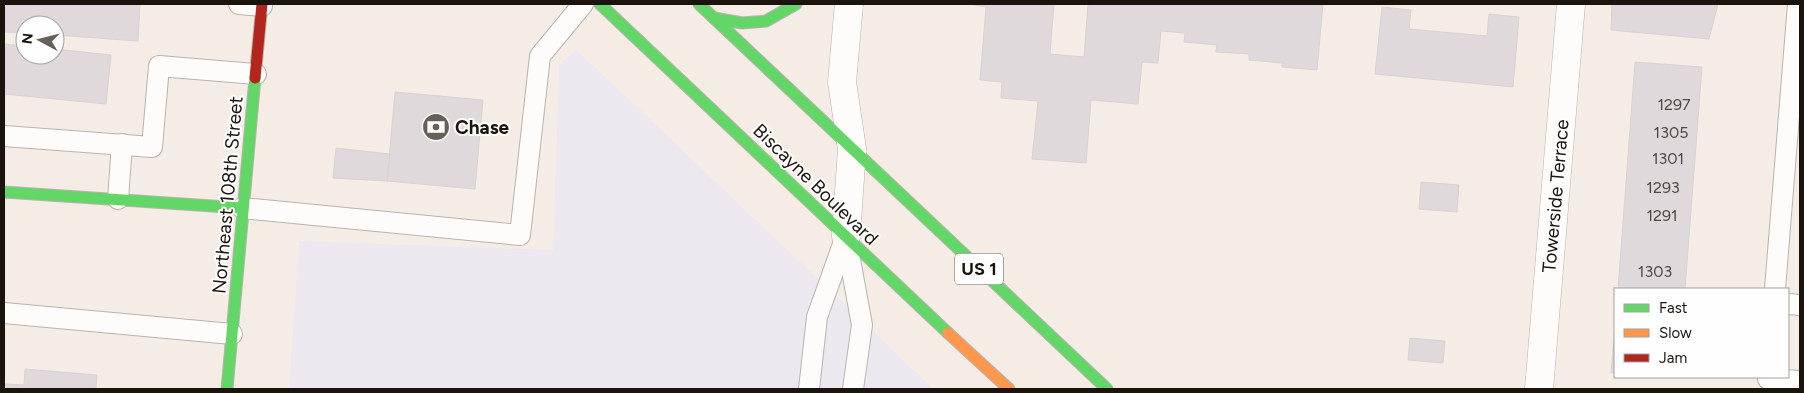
<svg xmlns="http://www.w3.org/2000/svg" width="1804" height="393" font-family="Figtree,sans-serif">
<style>
.commercial{fill:#ede8f0}
.building{fill:#dfd9db;stroke:#d8d3d3}
.lines{fill:none;stroke-linecap:round;stroke-linejoin:round}
.lane-casing{stroke:#bab3ac;stroke-width:22}
.street-casing{stroke:#bab3ac;stroke-width:29}
.fast-casing{stroke:#bab3ac;stroke-width:13}
.slow-casing{stroke:#bab3ac;stroke-width:13}
.jam-casing{stroke:#bab3ac;stroke-width:13}
.lane{stroke:#fefcfb;stroke-width:20}
.street{stroke:#fefcfb;stroke-width:28}
.fast{stroke:#63d668;stroke-width:11}
.slow{stroke:#ff974d;stroke-width:11}
.jam{stroke:#b3261e;stroke-width:11}
.labels{text-anchor:middle;stroke-width:4;stroke-linejoin:round;paint-order:stroke}
.number-label{font-size:16px;fill:#4e4844}
.shield{fill:#fefefe;stroke:#5e5a55;stroke-width:1}
.shield-label{font-size:18px;font-weight:bold;fill:#1a140d}
.poi-label{font-size:19px;font-weight:bold;fill:#1a140d;stroke:#fefefe;text-anchor:start}
.street-label{font-size:19px;fill:#1a140d;stroke:#fefefe}
</style>
<rect width="100%" height="100%" fill="#f5ede5"/>
<path class="commercial" d="M576,49L934,389H289L299,241L553,250L559,65Z"/>
<g class="building">
<path d="M4,4H140L138,41L55,35V25H25V33L4,32Z"/>
<path d="M968,4H1054L1050,54L1084,57L1088,4H1323L1317,70L1282,67V63L1249,60V54L1216,52L1217,45L1184,42L1185,33L1161,31L1158,63L1142,62L1138,104L1091,100L1086,163L1032,159L1038,101L1001,98L1002,82L980,80L986,7Z"/>
<path d="M1612,4H1718L1709,39L1611,30Z"/>
<path d="M1382,7L1411,10L1409,29L1487,36L1489,14L1519,17L1513,87L1375,74Z"/>
<path d="M4,44L25,46V55H55V49L111,55L106,104L4,94Z"/>
<path d="M1635,62L1702,67L1685,289H1618Z"/>
<path d="M395,92L483,100L475,189L387,181Z"/>
<path d="M336,148L390,154L387,181L333,178Z"/>
<path d="M1421,182L1459,185L1457,212L1419,209Z"/>
<path d="M1615,323V373H1611Z"/>
<path d="M1410,338L1445,341L1443,363L1408,360Z"/>
<path d="M25,369L97,375L96,389H4V384L24,385Z"/>
</g>
<g class="lines">
<g class="lane-casing">
<g id="lane">
<path d="M239,4L262,6"/>
<path d="M4,136L152,147L159,66L256,74"/>
<path d="M118,199L122,144"/>
<path d="M242,208L520,235L540,56L583,4"/>
<path d="M846,238L862,325L853,389"/>
<path d="M1775,289L1798,4"/>
<path d="M1788,304L1800,305"/>
<path d="M4,313L232,334"/>
<path d="M1768,379L1800,381"/>
<path d="M809,389L817,317L846,236"/>
</g>
</g>
<g class="street-casing">
<g id="street">
<path d="M846,236L852,149L842,82L849,4"/>
<path d="M1539,389L1571,4"/>
</g>
</g>
<g class="fast-casing">
<g id="fast">
<path d="M600,4L948,333"/>
<path d="M699,4L1107,389"/>
<path d="M714,18L742,23L766,21L796,4"/>
<path d="M4,192L242,208"/>
<path d="M227,389L255,78"/>
</g>
</g>
<g class="slow-casing">
<path id="slow" d="M948,333L1009,389"/>
</g>
<g class="jam-casing">
<path id="jam" d="M255,78L262,4"/>
</g>
<use href="#lane" class="lane"/>
<use href="#street" class="street"/>
<use href="#fast" class="fast"/>
<use href="#slow" class="slow"/>
<use href="#jam" class="jam"/>
</g>
<defs>
<g id="bank-disc" transform="scale(1.4375)"><circle r="9.5" fill="#676059" stroke="#fefefe"/><path d="M-6-4H6V4H-6ZM0-2.3a2.3 2.3 0 1 0 0 4.6a2.3 2.3 0 1 0 0-4.6Z" fill="#fff"/></g>
</defs>
<g fill-rule="evenodd">
<use href="#bank-disc" x="436" y="127"/>
</g>
<g class="labels">
<g class="number-label">
<text x="1674" y="110">1297</text>
<text x="1671" y="138">1305</text>
<text x="1668" y="164">1301</text>
<text x="1663" y="193">1293</text>
<text x="1662" y="221">1291</text>
<text x="1655" y="277">1303</text>
</g>
<rect class="shield" x="955" y="253.5" width="48" height="31" rx="4"/>
<g class="shield-label">
<text x="979" y="275">US 1</text>
</g>
<g class="poi-label">
<text x="455" y="134">Chase</text>
</g>
<g class="street-label">
<text transform="translate(816 184) rotate(44)" y="7">Biscayne Boulevard</text>
<text transform="translate(227 195) rotate(-85)" y="7">Northeast 108th Street</text>
<text transform="translate(1555 196) rotate(-85)" y="7">Towerside Terrace</text>
</g>
</g>
<rect width="1804" height="393" fill="none" stroke="#1a140d" stroke-width="10"/>
<rect x="1614" y="288" width="175" height="90" fill="#fefefe" stroke="#a3a09e"/>
<rect x="1624" y="304" width="25" height="8" fill="#63d668" stroke="#a3a09e"/>
<text x="1659" y="313" font-size="15" fill="#1a140d">Fast</text>
<rect x="1624" y="329" width="25" height="8" fill="#ff974d" stroke="#a3a09e"/>
<text x="1659" y="338" font-size="15" fill="#1a140d">Slow</text>
<rect x="1624" y="354" width="25" height="8" fill="#b3261e" stroke="#a3a09e"/>
<text x="1659" y="363" font-size="15" fill="#1a140d">Jam</text>
<g transform="translate(40 40) rotate(277)"><circle r="24" fill="#fefefe" stroke="#a3a09e"/>
<path d="M0-4L9 19L0 12L-9 19Z" fill="#676059"/>
<text y="-8" font-size="14" font-weight="bold" text-anchor="middle" fill="#1a140d">N</text>
</g>
</svg>
